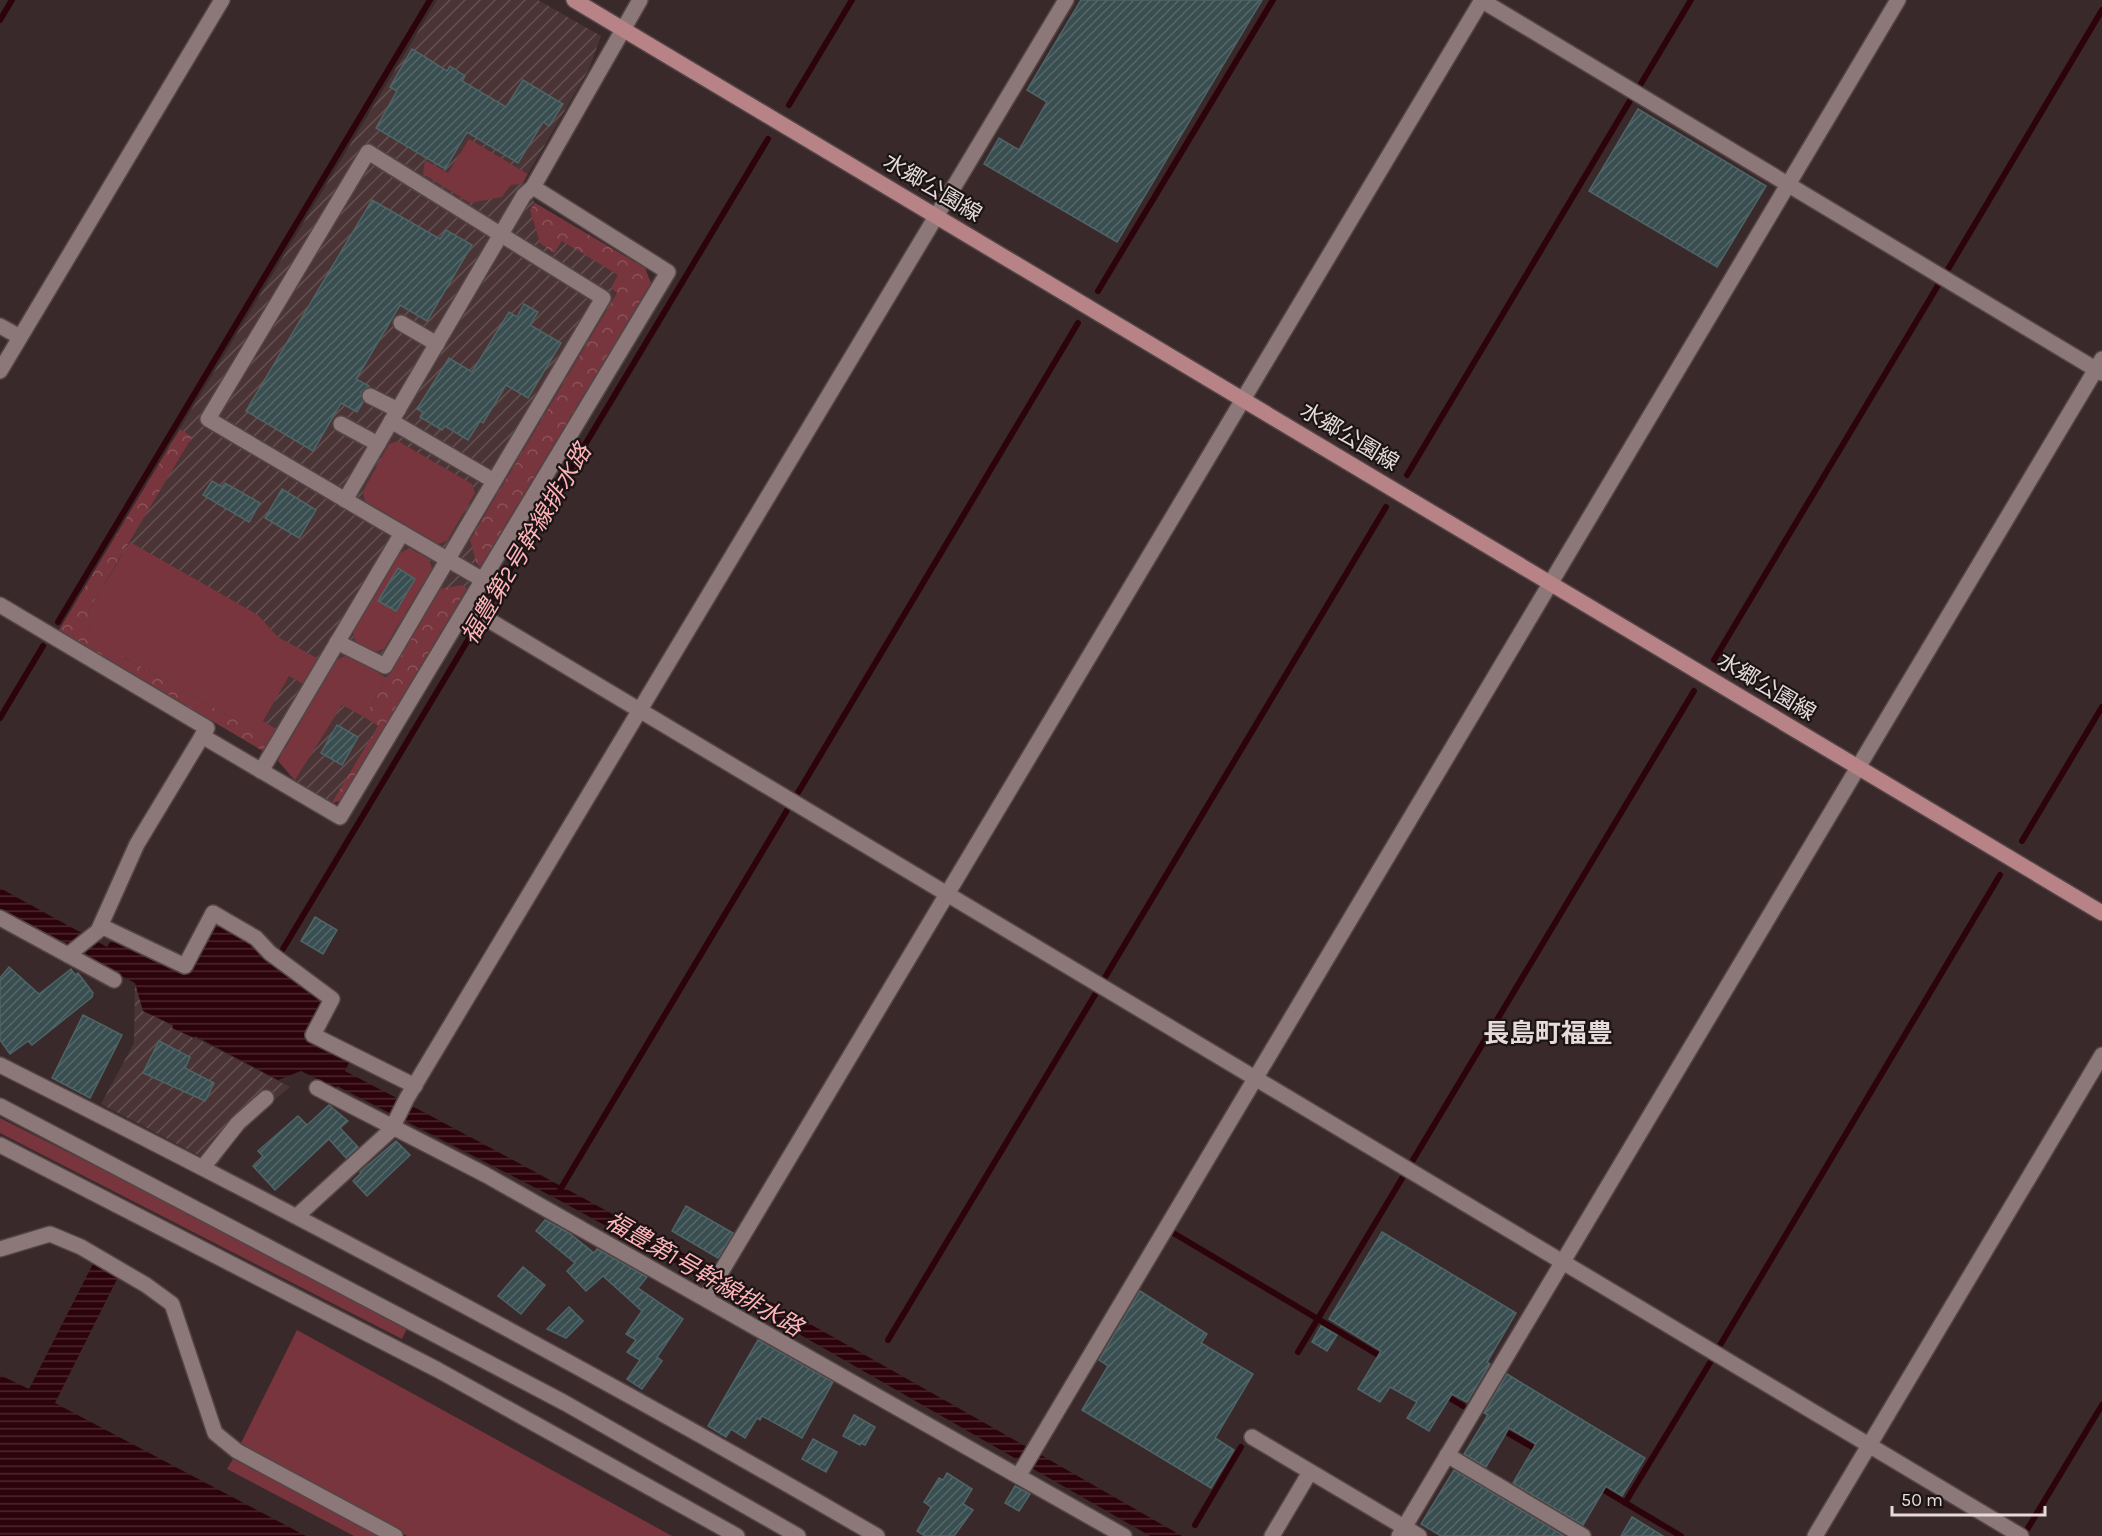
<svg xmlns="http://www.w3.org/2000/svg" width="2102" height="1536" font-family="Karla,'Noto Sans JP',sans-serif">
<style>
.industrial{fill:url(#industrial-furrows)}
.grass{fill:#78353d}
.forest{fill:url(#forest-crowns)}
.water{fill:url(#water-rules)}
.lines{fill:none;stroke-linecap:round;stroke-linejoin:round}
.stream{stroke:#2d030b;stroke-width:6}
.building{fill:url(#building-hatch);stroke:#4f6466;stroke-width:1.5}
.minor-casing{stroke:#534546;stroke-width:18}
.major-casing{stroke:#534546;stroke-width:18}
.minor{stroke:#8c7878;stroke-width:15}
.major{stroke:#b88386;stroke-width:15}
.labels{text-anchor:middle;stroke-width:4.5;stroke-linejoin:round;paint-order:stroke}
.street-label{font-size:22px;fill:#e6dadb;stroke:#1b1414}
.water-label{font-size:24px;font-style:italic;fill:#feb3b8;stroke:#1b1414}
.quarter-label{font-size:26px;font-weight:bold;fill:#e6dadb;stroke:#1b1414}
</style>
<defs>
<pattern id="industrial-furrows" width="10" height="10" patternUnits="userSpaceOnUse" patternTransform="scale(1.5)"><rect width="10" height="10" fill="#4a3435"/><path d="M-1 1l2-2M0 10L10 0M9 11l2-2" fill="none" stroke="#645152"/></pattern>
<pattern id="forest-crowns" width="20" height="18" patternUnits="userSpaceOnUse" patternTransform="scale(1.5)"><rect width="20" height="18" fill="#78353d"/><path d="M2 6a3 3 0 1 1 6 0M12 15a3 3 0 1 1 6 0" fill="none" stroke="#8b5258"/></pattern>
<pattern id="water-rules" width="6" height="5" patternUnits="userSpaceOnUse" patternTransform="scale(1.5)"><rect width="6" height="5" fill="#2d030b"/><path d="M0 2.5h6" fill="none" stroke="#4b272e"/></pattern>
<pattern id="building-hatch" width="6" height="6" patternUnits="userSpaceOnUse" patternTransform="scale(1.5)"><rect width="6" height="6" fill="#394e50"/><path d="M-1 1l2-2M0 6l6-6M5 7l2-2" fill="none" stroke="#566769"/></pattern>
</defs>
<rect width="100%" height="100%" fill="#3a292a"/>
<g class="industrial">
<path d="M437,0H538L601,36L589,69L522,184L535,203L645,268L651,283L341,800L331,804L293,779L278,760L59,630Z"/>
<path d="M135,983L144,1011L290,1087L245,1124L217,1165L101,1104L134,1043Z"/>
</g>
<g class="grass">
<path d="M469,139L528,174L522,184L511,185L502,197L470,203L423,174L425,160L448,173Z"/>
<path d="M398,441L472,484L475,493L447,541L438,544L365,501L363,491L389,444Z"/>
<path d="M130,542L258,615L278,637L319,659L305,685L289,676L263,721L278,730L271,740L106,647L90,631L88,611Z"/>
<path d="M409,548L429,559L432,569L384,649L374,652L355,641L353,631L399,554Z"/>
<path d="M347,655L387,678L364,717L342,705L295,780L278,761L336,660Z"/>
<path d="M0,1118L225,1231L407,1328L402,1339L0,1133Z"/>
<path d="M297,1330L672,1536H407L240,1445Z"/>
<path d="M233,1459L382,1536H354L227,1469Z"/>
</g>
<g class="forest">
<path d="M535,203L645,268L651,283L480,567L476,562L470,540L617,293L611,288L618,275L562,241L554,253L540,243L530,210Z"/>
<path d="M180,429L192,437L88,611L90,631L106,647L271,740L263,751L59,630Z"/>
<path d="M461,585L467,588L341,800L331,804L378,726L364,717L440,589Z"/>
</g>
<g class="water">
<path d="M0,888L107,947L113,937L189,974L216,921L252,943L264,959L324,1001L306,1038L350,1061L345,1071C628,1218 905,1377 1182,1536H1150L724,1291L557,1199L337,1086L336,1088L301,1071L278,1080L195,1036L194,1038L172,1028L173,1025L143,1011L135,983L97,963L85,953L0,909Z"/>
<path d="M99,1252L124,1265L55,1403L306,1536H0V1375L29,1389Z"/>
</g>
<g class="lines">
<g class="stream">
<path d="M0,20L12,0"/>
<path d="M1639,87L1691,0"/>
<path d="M789,105L852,0"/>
<path d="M1947,271L2102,10"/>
<path d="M1098,291L1273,0"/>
<path d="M1407,475L1631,99"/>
<path d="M58,622L430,0"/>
<path d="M1714,660L1940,282"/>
<path d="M0,718L43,646"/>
<path d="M796,796L1078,323"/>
<path d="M2022,841L2102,707"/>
<path d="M283,949L768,139"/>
<path d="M1104,979L1386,507"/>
<path d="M1410,1165L1694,691"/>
<path d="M560,1190L789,807"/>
<path d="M1170,1231L1385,1359"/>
<path d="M888,1340L1096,993"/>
<path d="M1719,1347L2000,875"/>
<path d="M1298,1352L1404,1175"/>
<path d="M1443,1394L1463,1406"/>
<path d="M1501,1429L1539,1451"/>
<path d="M1597,1486L1681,1536"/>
<path d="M1625,1503L1711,1361"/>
<path d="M1195,1525L1241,1447"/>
<path d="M2025,1533L2102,1405"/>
</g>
</g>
<g class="building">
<path d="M1081,0H1262L1117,242L984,164L999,138L1019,150L1047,102L1027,90Z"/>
<path d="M412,49L447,71L450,66L465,76L462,81L506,107L523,80L563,104L549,126L543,122L518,163L467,132L445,169L376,128L397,91L390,87Z"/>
<path d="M1638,109L1766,186L1717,267L1589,191Z"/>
<path d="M372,200L440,239L446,230L472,245L427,321L400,305L356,379L369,386L361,392L363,402L357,412L341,403L313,451L246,411Z"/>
<path d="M524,304L538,312L530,325L561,343L528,398L506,385L483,423L480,421L468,440L445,426L442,430L420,417L423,412L417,409L449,358L472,372L509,312L517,317Z"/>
<path d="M212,481L222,487L225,483L260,503L249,522L203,495Z"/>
<path d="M282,489L316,510L299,538L265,518Z"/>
<path d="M398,568L415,579L396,611L378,601Z"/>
<path d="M337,725L358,737L342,765L321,753Z"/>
<path d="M315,917L337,930L323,954L301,941Z"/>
<path d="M9,967L39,994L71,969L75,975L78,973L93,993L92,997L32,1045L28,1041L10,1054L0,1040V978Z"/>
<path d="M83,1015L122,1035L90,1098L52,1078Z"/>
<path d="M159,1041L190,1057L185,1068L214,1083L205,1101L143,1073Z"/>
<path d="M329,1105L348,1121L340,1128L358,1147L346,1158L329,1139L275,1190L253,1166L263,1156L258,1151L298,1116L307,1125Z"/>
<path d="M396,1141L410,1155L367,1196L353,1181L361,1173L360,1172Z"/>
<path d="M686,1206L733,1233L718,1258L672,1231Z"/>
<path d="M545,1220L569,1233L594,1253L597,1249L647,1277L638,1288L683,1319L657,1357L662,1361L642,1389L627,1379L640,1360L627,1352L636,1340L626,1334L642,1311L603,1276L586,1291L567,1271L575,1263L536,1231Z"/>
<path d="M1382,1232L1516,1313L1487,1362L1490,1364L1467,1402L1452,1394L1429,1431L1407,1418L1417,1402L1390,1387L1380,1402L1358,1389L1381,1351L1329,1319Z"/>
<path d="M523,1267L545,1285L521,1314L498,1296Z"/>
<path d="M1140,1291L1207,1334L1201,1343L1253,1374L1215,1438L1234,1450L1211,1488L1082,1410L1108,1366L1099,1360Z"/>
<path d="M569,1307L583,1321L566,1338L547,1329Z"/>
<path d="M1321,1326L1337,1335L1327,1351L1312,1342Z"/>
<path d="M758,1340L833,1382L802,1438L762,1416L760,1420L757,1418L745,1438L731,1429L726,1437L708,1426Z"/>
<path d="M1507,1374L1645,1458L1622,1496L1606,1486L1583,1525L1513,1483L1536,1444L1509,1428L1486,1467L1464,1454L1488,1415L1484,1413Z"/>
<path d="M854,1415L875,1427L865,1445L861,1443L860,1445L843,1436Z"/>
<path d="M813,1439L837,1452L826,1472L802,1459Z"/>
<path d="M1454,1470L1564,1536H1441L1421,1524Z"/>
<path d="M947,1473L972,1489L963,1504L973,1510L954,1536H925L917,1531L931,1507L924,1502L939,1478L943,1480Z"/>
<path d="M1015,1486L1030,1494L1019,1511L1005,1503Z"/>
<path d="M1632,1517L1663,1536H1621Z"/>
</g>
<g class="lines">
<g class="minor-casing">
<g id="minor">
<path d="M1481,0L2102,373"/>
<path d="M401,323L437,344"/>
<path d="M0,326L20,337"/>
<path d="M0,371L222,0"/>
<path d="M370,396L398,410"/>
<path d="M391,421L494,481"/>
<path d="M341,424L378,444"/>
<path d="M345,500L524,195L533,187"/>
<path d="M0,605L207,728L137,844L98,931L68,955"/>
<path d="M467,607L2021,1536"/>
<path d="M337,642L385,666C457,543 530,420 603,298L368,152L208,419C299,473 391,527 483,580"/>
<path d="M202,736L340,817L668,272L533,187L640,0"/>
<path d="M261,771L402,533"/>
<path d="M0,918L114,980"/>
<path d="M101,926L185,966L213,913L256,938L270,953L332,999L313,1035L415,1086"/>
<path d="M0,1065C297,1214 590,1369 877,1536"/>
<path d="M317,1088L486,1175L1124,1536"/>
<path d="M0,1106L565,1403L798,1536"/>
<path d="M0,1145L438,1370L737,1536"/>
<path d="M204,1166L238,1123L266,1098"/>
<path d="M297,1216L391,1130L407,1098L1066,0"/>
<path d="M0,1249L50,1234L81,1247L146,1285L172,1304L215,1433L237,1451L395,1536"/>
<path d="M706,1297L1482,0"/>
<path d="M1252,1437L1419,1536"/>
<path d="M1447,1455L1583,1536"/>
<path d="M1019,1475L1898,0"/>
<path d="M1272,1536L1310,1472"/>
<path d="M1399,1536L2102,359"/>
<path d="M1815,1536L2102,1055"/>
</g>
</g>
<g class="major-casing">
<path id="major" d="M574,0L2102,913"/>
</g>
<use href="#minor" class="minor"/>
<use href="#major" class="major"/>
</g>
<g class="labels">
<g class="street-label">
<text transform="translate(933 187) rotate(31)" y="8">水郷公園線</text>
<text transform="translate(1350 436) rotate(31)" y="8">水郷公園線</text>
<text transform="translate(1767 686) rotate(31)" y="8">水郷公園線</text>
</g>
<g class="water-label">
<text transform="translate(526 544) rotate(-59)" y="8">福豊第2号幹線排水路</text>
<text transform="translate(704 1274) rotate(30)" y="8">福豊第1号幹線排水路</text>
</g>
<g class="quarter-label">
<text x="1548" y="1042">長島町福豊</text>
</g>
</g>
<path d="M1892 1506v9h153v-9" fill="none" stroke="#e6dadb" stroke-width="3"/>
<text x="1901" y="1506" font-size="18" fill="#e6dadb" stroke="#1b1414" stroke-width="4.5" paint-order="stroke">50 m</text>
</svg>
